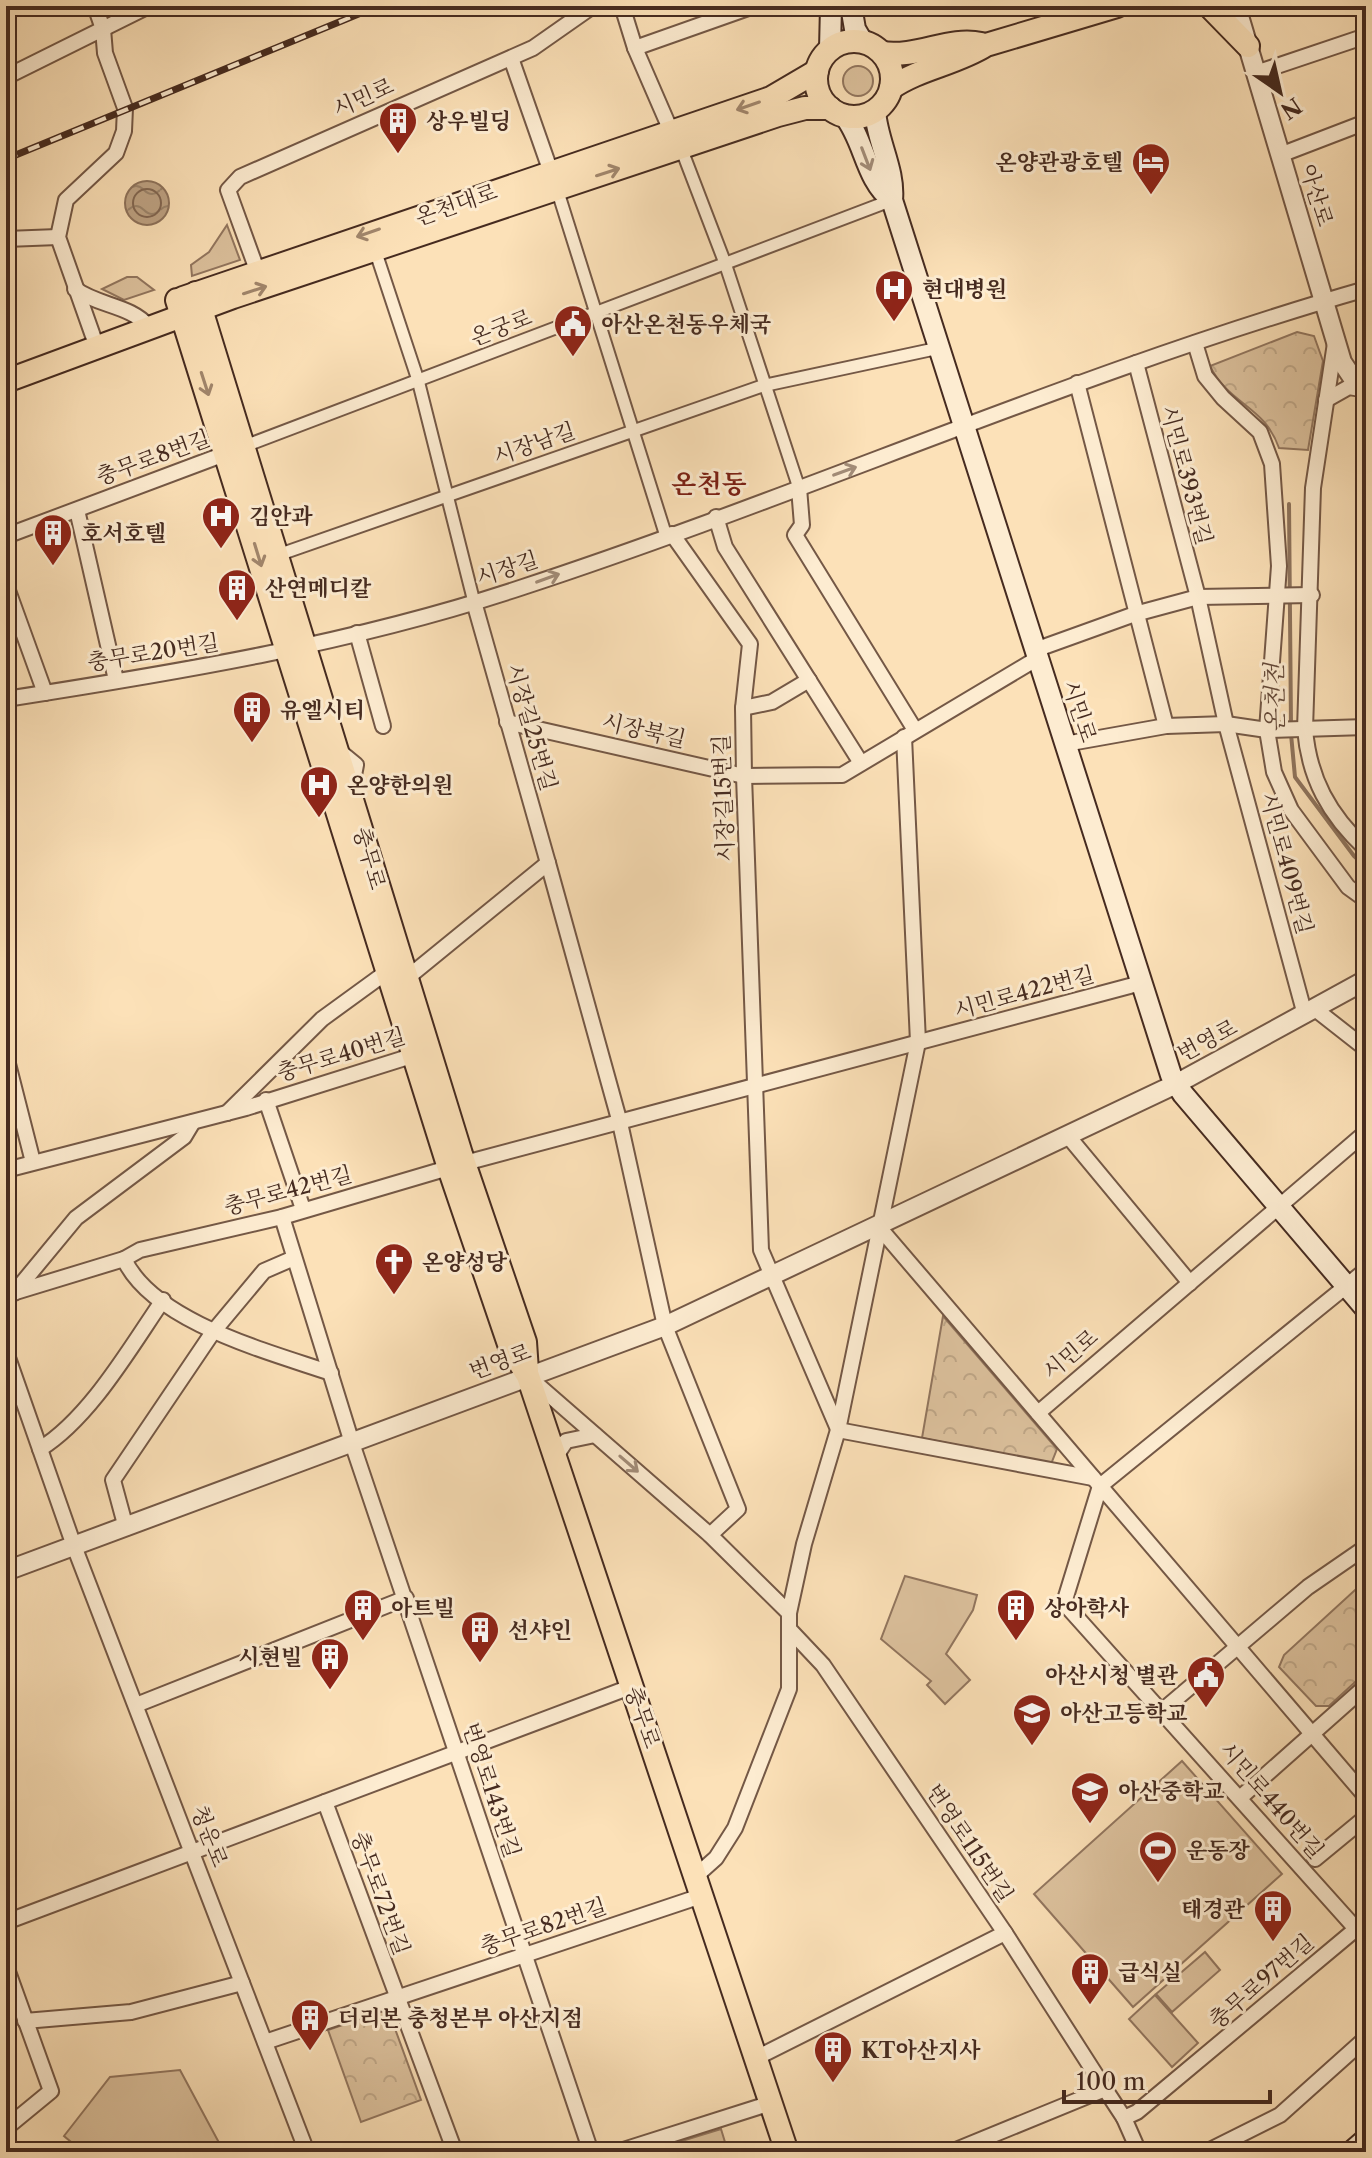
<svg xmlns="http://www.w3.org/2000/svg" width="1372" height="2158" font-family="'Libre Caslon Text','Noto Serif KR',serif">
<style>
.grass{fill:#ddc29e;stroke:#92765f;stroke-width:2}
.forest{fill:url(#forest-crowns);stroke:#92765f;stroke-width:2}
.water{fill:url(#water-waves);stroke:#8e735c;stroke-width:2}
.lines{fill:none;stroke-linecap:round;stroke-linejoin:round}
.shore{stroke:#826752;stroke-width:2}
.stream{stroke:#8e735c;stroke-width:4}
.pedestrian-casing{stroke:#745846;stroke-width:15}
.minor-casing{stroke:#745846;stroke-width:18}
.tertiary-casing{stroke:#745846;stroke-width:22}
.secondary-casing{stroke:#462b20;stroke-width:24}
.primary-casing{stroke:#462b20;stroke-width:26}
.pedestrian{stroke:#fdecd1;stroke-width:11}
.minor{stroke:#fdecd1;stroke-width:14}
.tertiary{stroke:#fdecd1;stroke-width:18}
.secondary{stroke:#fdecd1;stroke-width:20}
.primary{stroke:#fce1b8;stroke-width:22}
.rail-casing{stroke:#462b20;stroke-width:7}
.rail{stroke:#fdecd1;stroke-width:4;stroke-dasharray:12;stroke-linecap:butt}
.oneway{stroke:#a1866c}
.oneway2{stroke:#a28c78}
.labels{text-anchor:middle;stroke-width:6;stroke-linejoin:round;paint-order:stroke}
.street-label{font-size:22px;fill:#462b20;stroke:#fdecd1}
.poi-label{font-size:22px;font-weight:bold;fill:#462b20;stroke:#fdecd1;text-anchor:start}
.water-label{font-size:24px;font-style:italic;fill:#644939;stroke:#fdecd1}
.quarter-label{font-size:26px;font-weight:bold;fill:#7a1f14;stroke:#fdecd1}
</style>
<defs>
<pattern id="forest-crowns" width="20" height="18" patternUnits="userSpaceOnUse" patternTransform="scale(2)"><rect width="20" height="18" fill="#ddc29e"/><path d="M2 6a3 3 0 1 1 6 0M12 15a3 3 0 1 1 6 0" fill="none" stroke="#bfa788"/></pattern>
<pattern id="water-waves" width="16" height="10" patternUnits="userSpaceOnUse" patternTransform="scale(2)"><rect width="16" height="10" fill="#bea384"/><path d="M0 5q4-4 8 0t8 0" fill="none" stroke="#9c856c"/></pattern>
</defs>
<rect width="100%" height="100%" fill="#fce1b8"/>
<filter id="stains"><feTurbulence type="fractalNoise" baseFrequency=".0025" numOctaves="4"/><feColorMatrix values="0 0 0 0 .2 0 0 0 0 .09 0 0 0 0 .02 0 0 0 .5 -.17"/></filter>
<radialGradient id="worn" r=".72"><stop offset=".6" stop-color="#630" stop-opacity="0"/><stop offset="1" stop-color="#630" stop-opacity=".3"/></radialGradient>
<g class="grass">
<circle cx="858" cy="81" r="15"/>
<path d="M227,225L240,260L192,276L191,265L209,252Z"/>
<path d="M127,277H137L154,290L124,300L102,289Z"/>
<path d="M905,1576L977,1595L973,1610L946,1654L970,1680L945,1704L927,1685L931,1681L881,1639Z"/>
<path d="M1182,1761L1282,1874L1133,2007L1034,1894Z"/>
<path d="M1205,1952L1220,1970L1172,2012L1156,1994Z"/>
<path d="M1155,1995L1198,2043L1172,2067L1129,2019Z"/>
<path d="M180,2070L224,2152H83L64,2136L110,2077Z"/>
</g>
<g class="forest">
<path d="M1297,332L1314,336L1323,361L1308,450L1279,448C1264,405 1229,405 1210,366Z"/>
<path d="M943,1316L1057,1449L1051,1464L922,1438Z"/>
<path d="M1366,1580V1672L1329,1706H1316L1279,1667L1284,1655Z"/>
<path d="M383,2011L390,2015L421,2100L361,2122L328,2030Z"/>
<path d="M721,2129L728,2152H674L672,2144Z"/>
</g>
<circle class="water" cx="147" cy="203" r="22"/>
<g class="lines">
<circle class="shore" cx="147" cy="203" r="14"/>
<g class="stream">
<path d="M1289,504L1291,725"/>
<path d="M1291,734L1295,777L1354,856L1366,867"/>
</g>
<g class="pedestrian-casing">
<g id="pedestrian">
<path d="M681,148L725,263L799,488"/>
<path d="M557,189L666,536"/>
<path d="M375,250L418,380L474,602"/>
<path d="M245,446L892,200"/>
<path d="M278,555L762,386L939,348"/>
</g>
</g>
<g class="minor-casing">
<g id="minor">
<path d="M622,6L635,48L671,131"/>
<path d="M635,48L754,6"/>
<path d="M511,58L553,178"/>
<path d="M1256,73L1366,36"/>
<path d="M6,77L149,6"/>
<path d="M1280,155L1366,122"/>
<path d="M6,239L58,237"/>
<path d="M257,270L228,190L240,177L533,48L593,6"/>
<path d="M75,289C98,306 131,305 149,327"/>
<path d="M93,336L58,237L66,200L116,153L124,131L125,108L105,53L103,29L95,6"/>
<path d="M1195,343L1205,376L1223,398L1260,432L1272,464L1279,566L1267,730L1274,772L1291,810L1348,887L1366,900"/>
<path d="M1335,343L1313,488L1305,729C1309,778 1329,815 1366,849"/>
<path d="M1136,363L1198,597L1226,724L1305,1015"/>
<path d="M1077,383L1166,726"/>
<path d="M1326,400L1349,387L1366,390"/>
<path d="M799,488L802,525L795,535L915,730"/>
<path d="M77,510L116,680"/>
<path d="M716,517L725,547L861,763"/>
<path d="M672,534L750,644L743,708L744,776L761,1250L838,1429"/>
<path d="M6,536L230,452"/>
<path d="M6,585L45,693"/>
<path d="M474,602L548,863"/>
<path d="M357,633L383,726"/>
<path d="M1035,650L1135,614L1198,597L1312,595"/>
<path d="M6,699C180,672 355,643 523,587C806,494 1079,371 1366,289"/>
<path d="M743,708L772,702L809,680"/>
<path d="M507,722L744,776L842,775L1038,658"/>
<path d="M1065,744L1166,726L1226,724L1267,730L1366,727"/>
<path d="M339,751L356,765L351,791"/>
<path d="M407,978L548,863L620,1123L665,1326L738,1509L710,1535"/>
<path d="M1315,1009L1366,1049"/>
<path d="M6,1056L33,1162"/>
<path d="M266,1100L303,1209"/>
<path d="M227,1113L322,1019L388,971"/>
<path d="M1068,1136L1190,1283"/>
<path d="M6,1170L246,1108L421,1053"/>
<path d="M282,1217L352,1443L591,2152"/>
<path d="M878,1226L1366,1797"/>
<path d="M124,1259C153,1322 270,1352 331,1373"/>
<path d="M1366,1270L1100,1486L1064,1603L1366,1940"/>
<path d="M14,1293L76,1218L184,1137L193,1122"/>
<path d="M6,1295L124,1259L140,1250L282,1217L465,1163L1141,983"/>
<path d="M6,1352L74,1546L307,2152"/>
<path d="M531,1379L710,1535L789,1613"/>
<path d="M1038,1413L1366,1132"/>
<path d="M838,1430L1093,1478"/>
<path d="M40,1449C90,1418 130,1348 163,1300"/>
<path d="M559,1464L558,1453L566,1441L595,1435"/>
<path d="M126,1528L113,1480L213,1332L264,1271L294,1258"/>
<path d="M789,1629L823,1665L1005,1933L1105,2089"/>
<path d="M136,1705L406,1598"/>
<path d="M1163,1710L1308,1587L1366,1547"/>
<path d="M1241,1797L1366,1686"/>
<path d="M325,1802L455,2152"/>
<path d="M1315,1859L1366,1817"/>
<path d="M697,1875L716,1858L735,1828L789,1689V1613L804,1544L838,1430L918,1042L904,737"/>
<path d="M6,1922L633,1686"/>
<path d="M6,1966L51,2091L6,2128"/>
<path d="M25,2021L131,2012L242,1983"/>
<path d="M265,2042L704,1895"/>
<path d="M756,2058L1005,1933"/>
<path d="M1124,2118L1139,2152"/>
<path d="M617,2152L771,2103"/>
<path d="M951,2152L1105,2089L1124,2118L1137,2112L1356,1929"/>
<path d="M1206,2152L1280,2115L1366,2038"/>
</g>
</g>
<g class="tertiary-casing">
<g id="tertiary">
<path d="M1236,6L1342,362L1352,377L1366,390"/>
<path d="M6,1571L665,1326L1176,1084L1366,980"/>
</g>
</g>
<g class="secondary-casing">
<g id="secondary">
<path d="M851,6L855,29L862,41"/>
<path d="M830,49L831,6"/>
<path d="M875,111C877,141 895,170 892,200L1171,1075L1183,1094L1366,1309"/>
<path d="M844,115C865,141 865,179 892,200"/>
<path d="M1351,2152L1366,2139"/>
</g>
</g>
<g class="primary-casing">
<g id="primary">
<path d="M1209,6L1248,46"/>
<circle cx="854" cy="79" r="38"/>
<path d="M882,53C918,58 949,37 981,44"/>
<path d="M891,88C920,68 956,64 986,45L1117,6"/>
<path d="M196,293L461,1154L525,1342L527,1371"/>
<path d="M183,298L771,98L817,71"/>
<path d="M177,300L449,1168L510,1347L528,1376L787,2152"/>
<path d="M6,381L233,297L778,115L805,108H830"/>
</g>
</g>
<use href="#pedestrian" class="pedestrian"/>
<use href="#minor" class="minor"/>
<use href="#tertiary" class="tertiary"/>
<use href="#secondary" class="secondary"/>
<use href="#primary" class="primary"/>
<g class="rail-casing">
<path id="rail" d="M6,159L378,6"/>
</g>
<use href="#rail" class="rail"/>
</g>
<defs><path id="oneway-shaft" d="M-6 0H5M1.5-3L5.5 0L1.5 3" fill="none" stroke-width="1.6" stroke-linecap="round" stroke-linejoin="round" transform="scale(2)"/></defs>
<g class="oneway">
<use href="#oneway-shaft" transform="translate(748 106) rotate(161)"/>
<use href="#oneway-shaft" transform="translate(608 172) rotate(-18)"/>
<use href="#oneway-shaft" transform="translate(368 233) rotate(161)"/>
<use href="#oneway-shaft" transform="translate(255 290) rotate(-18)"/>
<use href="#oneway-shaft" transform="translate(205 384) rotate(72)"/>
<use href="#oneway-shaft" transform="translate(258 555) rotate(73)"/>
</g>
<g class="oneway2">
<use href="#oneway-shaft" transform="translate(866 159) rotate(69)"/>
<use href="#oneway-shaft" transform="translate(845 471) rotate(-20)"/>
<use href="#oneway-shaft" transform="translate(548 578) rotate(-20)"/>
<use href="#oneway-shaft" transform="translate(629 1464) rotate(41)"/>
</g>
<defs>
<g id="building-pin" transform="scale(2)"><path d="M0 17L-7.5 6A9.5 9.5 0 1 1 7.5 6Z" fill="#8f2418" stroke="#fdecd1"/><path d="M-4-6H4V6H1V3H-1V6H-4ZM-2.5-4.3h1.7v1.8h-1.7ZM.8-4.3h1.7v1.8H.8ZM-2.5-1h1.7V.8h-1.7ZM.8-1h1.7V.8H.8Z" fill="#fff"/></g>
<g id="hotel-pin" transform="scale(2)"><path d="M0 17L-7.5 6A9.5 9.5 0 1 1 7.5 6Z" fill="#8f2418" stroke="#fdecd1"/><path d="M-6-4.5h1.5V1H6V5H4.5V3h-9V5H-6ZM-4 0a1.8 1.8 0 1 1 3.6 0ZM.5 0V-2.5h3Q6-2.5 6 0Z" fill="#fff"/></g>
<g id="hospital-pin" transform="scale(2)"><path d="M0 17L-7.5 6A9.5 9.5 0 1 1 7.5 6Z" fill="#8f2418" stroke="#fdecd1"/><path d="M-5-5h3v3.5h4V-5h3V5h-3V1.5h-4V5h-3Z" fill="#fff"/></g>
<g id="civic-pin" transform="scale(2)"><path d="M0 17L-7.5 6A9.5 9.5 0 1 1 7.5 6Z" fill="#8f2418" stroke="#fdecd1"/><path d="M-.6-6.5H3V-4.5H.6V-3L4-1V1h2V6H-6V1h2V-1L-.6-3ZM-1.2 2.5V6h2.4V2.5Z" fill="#fff"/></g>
<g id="church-pin" transform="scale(2)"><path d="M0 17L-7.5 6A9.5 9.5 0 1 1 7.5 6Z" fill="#8f2418" stroke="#fdecd1"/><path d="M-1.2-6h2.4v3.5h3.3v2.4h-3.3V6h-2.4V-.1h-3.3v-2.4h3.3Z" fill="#fff"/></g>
<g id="school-pin" transform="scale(2)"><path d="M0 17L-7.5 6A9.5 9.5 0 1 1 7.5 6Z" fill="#8f2418" stroke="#fdecd1"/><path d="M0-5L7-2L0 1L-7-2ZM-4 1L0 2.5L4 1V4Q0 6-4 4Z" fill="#fff"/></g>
<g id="stadium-pin" transform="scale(2)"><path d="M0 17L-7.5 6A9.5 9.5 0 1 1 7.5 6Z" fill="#8f2418" stroke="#fdecd1"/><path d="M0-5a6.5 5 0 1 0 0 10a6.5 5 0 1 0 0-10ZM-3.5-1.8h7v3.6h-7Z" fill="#fff"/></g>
</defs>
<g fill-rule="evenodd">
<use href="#building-pin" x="398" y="121"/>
<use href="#hotel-pin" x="1151" y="162"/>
<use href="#hospital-pin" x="894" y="289"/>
<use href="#civic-pin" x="573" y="324"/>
<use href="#hospital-pin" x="221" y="516"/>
<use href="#building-pin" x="53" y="533"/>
<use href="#building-pin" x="237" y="588"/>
<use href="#building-pin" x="252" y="710"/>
<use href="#hospital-pin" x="319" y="785"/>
<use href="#church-pin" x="394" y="1262"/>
<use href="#building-pin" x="363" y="1608"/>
<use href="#building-pin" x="1016" y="1608"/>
<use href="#building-pin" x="480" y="1630"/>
<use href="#building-pin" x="330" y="1657"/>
<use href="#civic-pin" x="1206" y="1675"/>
<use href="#school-pin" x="1032" y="1713"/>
<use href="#school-pin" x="1090" y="1791"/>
<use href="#stadium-pin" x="1158" y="1850"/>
<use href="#building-pin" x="1273" y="1909"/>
<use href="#building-pin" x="1090" y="1972"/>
<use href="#building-pin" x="310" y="2018"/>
<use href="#building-pin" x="833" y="2050"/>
</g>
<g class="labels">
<g class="street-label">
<text transform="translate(363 97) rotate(-24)" y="8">시민로</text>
<text transform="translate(1317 195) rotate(73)" y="8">아산로</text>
<text transform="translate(456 204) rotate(-19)" y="8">온천대로</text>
<text transform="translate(501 327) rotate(-21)" y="8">온궁로</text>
<text transform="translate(534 443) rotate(-19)" y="8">시장남길</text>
<text transform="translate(153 457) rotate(-20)" y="8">충무로8번길</text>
<text transform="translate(1187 475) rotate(75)" y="8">시민로393번길</text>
<text transform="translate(507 568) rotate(-18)" y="8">시장길</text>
<text transform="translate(153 652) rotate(-9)" y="8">충무로20번길</text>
<text transform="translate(1080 711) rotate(72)" y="8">시민로</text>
<text transform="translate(532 727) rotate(74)" y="8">시장길25번길</text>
<text transform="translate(644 730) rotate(13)" y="8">시장북길</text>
<text transform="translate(723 798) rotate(-92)" y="8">시장길15번길</text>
<text transform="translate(370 858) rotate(74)" y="8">충무로</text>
<text transform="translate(1287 863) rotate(75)" y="8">시민로409번길</text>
<text transform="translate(1024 992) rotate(-15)" y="8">시민로422번길</text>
<text transform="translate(1207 1040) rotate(-28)" y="8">번영로</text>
<text transform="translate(341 1054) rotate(-17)" y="8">충무로40번길</text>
<text transform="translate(288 1190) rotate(-15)" y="8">충무로42번길</text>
<text transform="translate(1070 1354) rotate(-40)" y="8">시민로</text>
<text transform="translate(500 1361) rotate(-20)" y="8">번영로</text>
<text transform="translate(643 1717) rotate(71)" y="8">충무로</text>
<text transform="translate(492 1790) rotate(72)" y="8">번영로143번길</text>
<text transform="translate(1272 1800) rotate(49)" y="8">시민로440번길</text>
<text transform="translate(210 1836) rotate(69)" y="8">청운로</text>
<text transform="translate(970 1843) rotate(56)" y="8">번영로115번길</text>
<text transform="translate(381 1893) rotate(70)" y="8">충무로72번길</text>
<text transform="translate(543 1926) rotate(-19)" y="8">충무로82번길</text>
<text transform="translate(1261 1981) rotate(-41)" y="8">충무로97번길</text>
</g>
<g class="poi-label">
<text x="426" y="129">상우빌딩</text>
<text x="1123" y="170" text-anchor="end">온양관광호텔</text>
<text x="922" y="297">현대병원</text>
<text x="601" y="332">아산온천동우체국</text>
<text x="249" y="524">김안과</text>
<text x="81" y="541">호서호텔</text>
<text x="265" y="596">산연메디칼</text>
<text x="280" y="718">유엘시티</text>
<text x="347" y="793">온양한의원</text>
<text x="422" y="1270">온양성당</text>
<text x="391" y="1616">아트빌</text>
<text x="1044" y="1616">상아학사</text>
<text x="508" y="1638">선샤인</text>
<text x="302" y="1665" text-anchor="end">시현빌</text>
<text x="1178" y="1683" text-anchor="end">아산시청 별관</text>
<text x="1060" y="1721">아산고등학교</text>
<text x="1118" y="1799">아산중학교</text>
<text x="1186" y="1858">운동장</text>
<text x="1245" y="1917" text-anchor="end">태경관</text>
<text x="1118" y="1980">급식실</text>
<text x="338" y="2026">더리본 충청본부 아산지점</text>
<text x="861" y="2058">KT아산지사</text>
</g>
<g class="water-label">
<text transform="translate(1275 698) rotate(-91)" y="8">온천천</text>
</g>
<g class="quarter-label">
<text x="709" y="493">온천동</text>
</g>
</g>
<rect width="1372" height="2158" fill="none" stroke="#fce1b8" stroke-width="32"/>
<rect x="8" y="8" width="1356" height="2142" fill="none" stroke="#462b20" stroke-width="4"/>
<rect x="16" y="16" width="1340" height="2126" fill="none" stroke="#462b20" stroke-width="2"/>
<g transform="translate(1280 92) rotate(146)" stroke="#fdecd1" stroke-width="6" paint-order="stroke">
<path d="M0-6L14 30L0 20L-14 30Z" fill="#462b20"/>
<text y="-12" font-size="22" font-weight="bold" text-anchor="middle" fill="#462b20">N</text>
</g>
<path d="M1064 2090v12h206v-12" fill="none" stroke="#462b20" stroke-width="4"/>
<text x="1076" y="2090" font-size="24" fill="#462b20" stroke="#fdecd1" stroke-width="6" paint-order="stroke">100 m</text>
<rect width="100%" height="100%" filter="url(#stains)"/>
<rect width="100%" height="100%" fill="url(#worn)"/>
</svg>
